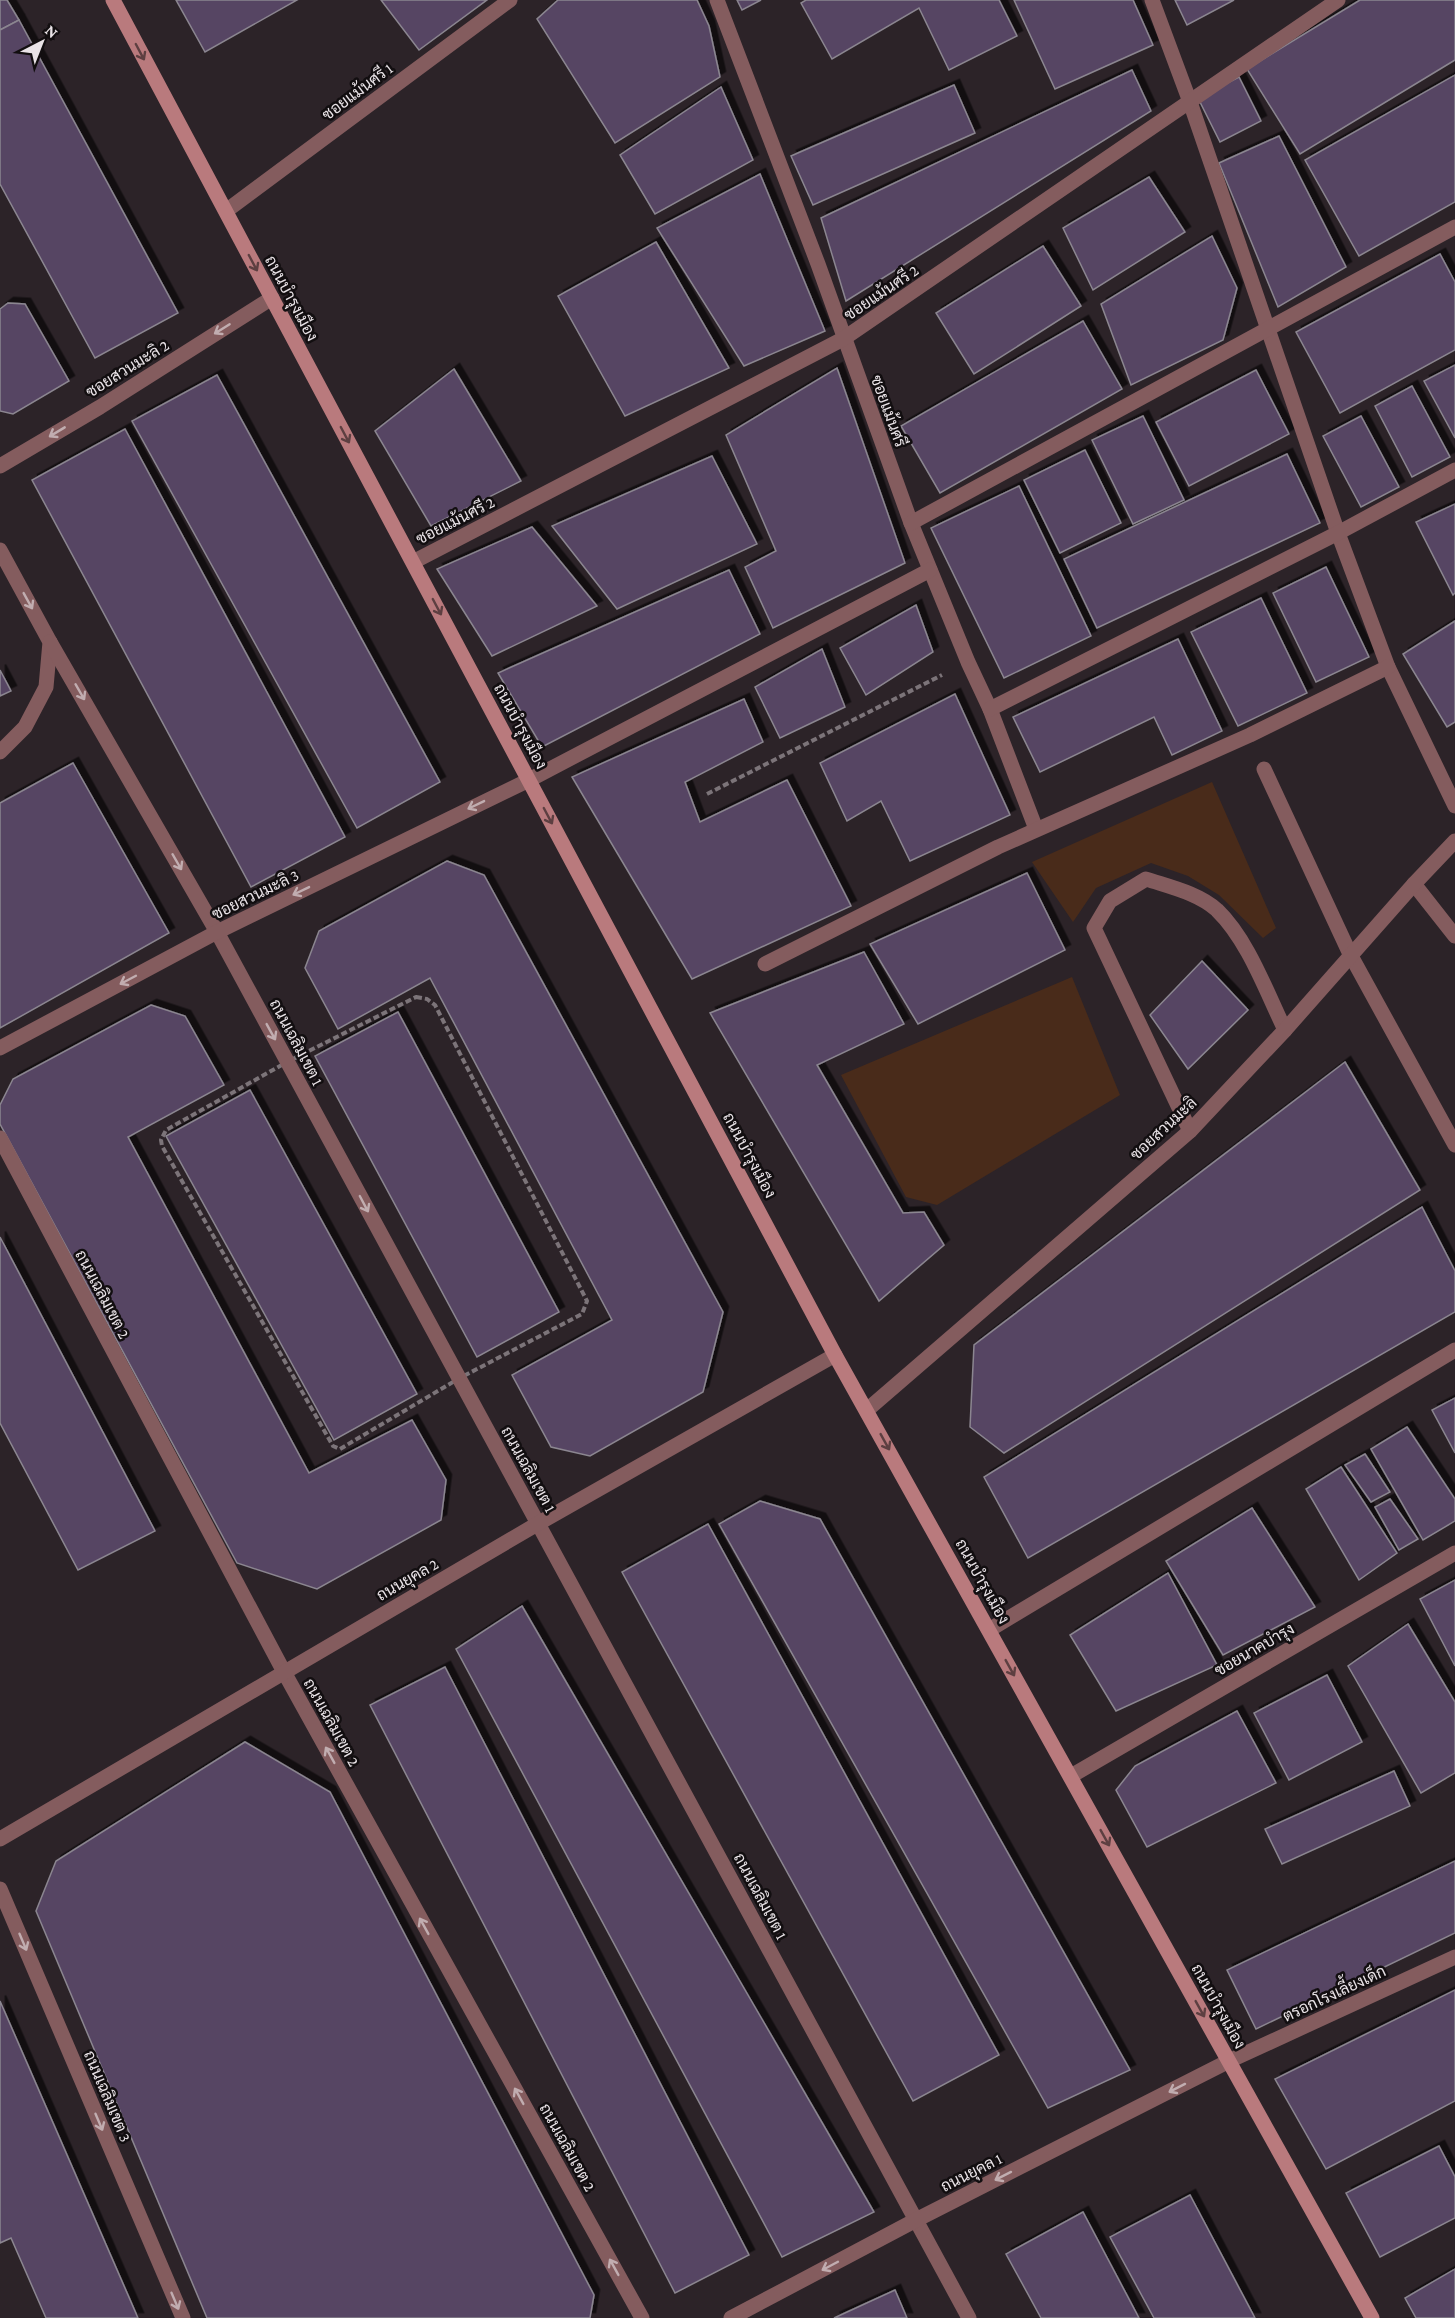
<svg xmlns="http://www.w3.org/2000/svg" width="1455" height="2318" font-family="'Crimson Pro',Sarabun,serif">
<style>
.green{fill:#492b1a}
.building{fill:#574564;stroke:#8b8690;stroke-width:1.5;filter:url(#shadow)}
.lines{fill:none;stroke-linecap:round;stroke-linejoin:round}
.path{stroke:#7c7479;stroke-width:4;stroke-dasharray:6 3;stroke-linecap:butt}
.service{stroke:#845c5e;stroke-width:15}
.minor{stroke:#845c5e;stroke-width:15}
.tertiary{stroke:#845c5e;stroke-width:15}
.secondary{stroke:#b97a7d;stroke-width:15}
.oneway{stroke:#5d3f41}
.oneway2{stroke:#c1adb0}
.labels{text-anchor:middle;stroke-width:5;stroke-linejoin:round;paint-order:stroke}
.street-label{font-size:16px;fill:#e9e3e7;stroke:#120e10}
</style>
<defs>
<filter id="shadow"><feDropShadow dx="5.5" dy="-5.5" stdDeviation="0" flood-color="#0009"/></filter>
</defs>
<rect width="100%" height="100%" fill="#2c2328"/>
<g class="green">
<path d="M1212,782L1276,928L1263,938L1219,895L1188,876L1151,863L1096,888L1073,922L1032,862Z"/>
<path d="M1072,977L1120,1095L937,1205L906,1197L841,1075Z"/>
</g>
<g class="building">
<path d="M0,0H7L19,20L0,30Z"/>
<path d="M176,0H297L205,52Z"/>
<path d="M381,0H487L419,50Z"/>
<path d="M558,0H697L709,26L720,77L615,143L537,19Z"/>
<path d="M737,0H761L742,10Z"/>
<path d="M806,0H999L1017,36L949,70L919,8L832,59L801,3Z"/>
<path d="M1014,0H1133L1153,45L1055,89Z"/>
<path d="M1175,0H1234L1187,25Z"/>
<path d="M1360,0H1455V60L1300,154L1247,69Z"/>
<path d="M19,20L178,313L95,358L0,184V30Z"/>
<path d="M1132,70L1151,111L846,301L821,218Z"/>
<path d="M1455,75V202L1359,256L1305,160Z"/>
<path d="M1239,77L1261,121L1220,142L1198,98Z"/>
<path d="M954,85L975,133L813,205L791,156Z"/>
<path d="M721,87L753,160L655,214L620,155Z"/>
<path d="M1279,136L1346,267L1278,307L1219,163Z"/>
<path d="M760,174L825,331L744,366L657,228Z"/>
<path d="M1149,177L1185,232L1093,290L1063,228Z"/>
<path d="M1212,236L1237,288L1223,340L1131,385L1101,304Z"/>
<path d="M656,242L729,368L625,416L558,296Z"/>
<path d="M1043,246L1081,306L974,374L936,313Z"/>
<path d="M1440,254L1455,282V350L1340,413L1296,332Z"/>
<path d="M8,303L25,304L69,381L13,414L0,411V309Z"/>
<path d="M1083,321L1122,389L940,493L901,426Z"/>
<path d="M1455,365V438L1424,381Z"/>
<path d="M837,368L905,563L773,628L745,567L776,551L726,435Z"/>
<path d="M454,369L521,481L431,526L375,431Z"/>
<path d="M1256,370L1289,434L1189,486L1156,422Z"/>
<path d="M217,375L440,782L357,828L132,421Z"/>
<path d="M1412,386L1450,457L1412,477L1375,406Z"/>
<path d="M1143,416L1184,500L1133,524L1092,440Z"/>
<path d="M1361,416L1399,487L1361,507L1323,436Z"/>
<path d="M125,429L345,837L251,887L32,480Z"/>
<path d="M1085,450L1121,523L1060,553L1024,480Z"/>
<path d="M1287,454L1320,523L1097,628L1064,559Z"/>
<path d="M712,456L757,544L617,609L552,526Z"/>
<path d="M1019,486L1091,636L1004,678L931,528Z"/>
<path d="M1455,504V593L1453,595L1416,522Z"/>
<path d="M532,527L597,606L492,656L437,569Z"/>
<path d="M1326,567L1369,657L1316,682L1273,593Z"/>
<path d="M729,570L760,634L542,747L498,673Z"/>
<path d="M1261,598L1307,693L1238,726L1191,632Z"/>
<path d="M916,605L933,652L866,695L840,648Z"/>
<path d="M1455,621V722L1447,727L1403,654Z"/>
<path d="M1178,639L1222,731L1172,755L1154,717L1040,772L1013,717Z"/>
<path d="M822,649L845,707L780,738L755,687Z"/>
<path d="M0,670L11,691L0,696Z"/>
<path d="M955,694L1010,815L910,861L881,801L847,821L820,763Z"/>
<path d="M744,699L763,742L685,782L700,822L787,780L851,906L692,979L572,777Z"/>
<path d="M73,763L169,933L0,1028V803Z"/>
<path d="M447,861L484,875L723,1312L703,1392L590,1456L551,1447L512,1375L612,1320L430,978L338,1029L305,968L319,931Z"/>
<path d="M1027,873L1065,950L918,1024L870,944Z"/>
<path d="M864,952L904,1024L817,1065L903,1213L924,1212L944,1245L879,1301L710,1013Z"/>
<path d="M1202,961L1248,1010L1188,1069L1150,1015Z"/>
<path d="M151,1005L185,1016L224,1085L128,1137L309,1473L412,1420L446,1480L441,1520L317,1589L237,1563L0,1124V1105L13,1079Z"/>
<path d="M398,1012L559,1312L477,1357L315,1056Z"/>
<path d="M1345,1062L1420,1190L1004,1453L970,1427L974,1345Z"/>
<path d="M250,1090L417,1394L334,1440L166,1136Z"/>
<path d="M1422,1207L1455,1271V1312L1028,1558L984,1477Z"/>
<path d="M0,1237L155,1531L78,1570L0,1423Z"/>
<path d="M1455,1398V1453L1432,1410Z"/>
<path d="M1407,1427L1455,1499V1521L1423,1540L1371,1449Z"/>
<path d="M1365,1454L1390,1492L1371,1502L1345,1465Z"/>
<path d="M1341,1467L1397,1553L1359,1580L1306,1489Z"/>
<path d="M1390,1499L1418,1539L1399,1550L1375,1507Z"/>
<path d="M760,1501L820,1519L1130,2070L1048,2108L719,1524Z"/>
<path d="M1252,1508L1315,1607L1223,1655L1166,1561Z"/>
<path d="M708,1524L999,2055L913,2101L622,1572Z"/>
<path d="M1168,1573L1217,1665L1116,1711L1070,1635Z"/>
<path d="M1455,1580V1666L1420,1599Z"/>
<path d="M522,1606L874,2212L782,2257L456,1649Z"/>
<path d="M1408,1624L1455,1702V1773L1421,1793L1348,1666Z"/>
<path d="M445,1667L749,2255L675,2293L370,1705Z"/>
<path d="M1327,1675L1362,1742L1289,1780L1254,1713Z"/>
<path d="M1237,1711L1276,1783L1147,1847L1116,1790L1135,1766Z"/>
<path d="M245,1742L330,1792L594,2295L590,2318H207L36,1911L56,1861Z"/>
<path d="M1394,1771L1410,1806L1282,1864L1265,1829Z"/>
<path d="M1455,1861V1933L1256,2029L1227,1970Z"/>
<path d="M1455,1990V2101L1326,2169L1275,2079Z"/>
<path d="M0,2001L138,2318H46L11,2238L0,2243Z"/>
<path d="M1439,2146L1455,2177V2218L1380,2257L1346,2193Z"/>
<path d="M1190,2195L1255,2318H1154L1110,2237Z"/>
<path d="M1083,2212L1139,2318H1041L1006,2254Z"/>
<path d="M1455,2269V2318H1416L1405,2298Z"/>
<path d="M895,2290L907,2318H834Z"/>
</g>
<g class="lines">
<g class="path">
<path d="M707,794L942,675"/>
<path d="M416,997L427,999L435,1005L587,1301L582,1314L458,1379L340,1449L333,1446L162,1146L161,1140L166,1130L287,1062Z"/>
</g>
<g class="service">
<path d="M1264,769L1350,954L1455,1145"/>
<path d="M1414,884L1455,936"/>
<path d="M1190,1131L1094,928L1110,901L1146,879C1170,887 1198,893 1217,910C1248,940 1266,991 1285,1030"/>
</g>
<g class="minor">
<path d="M717,0L818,264L911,523L968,662L990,709L1036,829"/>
<path d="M1152,0L1190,102L1338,533L1388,667L1455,806"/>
<path d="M226,211L510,0"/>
<path d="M0,466L100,407L272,298"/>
<path d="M911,523L1455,227"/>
<path d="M0,550L50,642L46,687L25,727L0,752"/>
<path d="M413,562L843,339L1338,0"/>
<path d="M50,642L217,932L969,2318"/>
<path d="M990,709L1338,533L1455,470"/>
<path d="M765,964L998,847L1250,735L1388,667"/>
<path d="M0,1048L217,932L529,780L930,570"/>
<path d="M0,1138L284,1672L642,2318"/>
<path d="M867,1410L1190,1131L1285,1030L1414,884L1455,841"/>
<path d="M989,1630L1455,1350"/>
<path d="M1071,1776L1455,1553"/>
<path d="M0,1889L183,2318"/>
<path d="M731,2318L916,2220L1229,2061L1455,1957"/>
</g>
<path class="tertiary" d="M0,1839L539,1523L835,1355"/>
<path class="secondary" d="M113,0L835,1355L1372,2318"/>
</g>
<defs><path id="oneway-shaft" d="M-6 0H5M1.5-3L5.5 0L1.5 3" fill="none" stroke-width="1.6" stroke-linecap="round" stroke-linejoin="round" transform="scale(1.5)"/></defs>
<g class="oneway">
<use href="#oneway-shaft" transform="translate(140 52) rotate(62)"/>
<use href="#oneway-shaft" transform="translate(253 263) rotate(62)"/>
<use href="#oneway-shaft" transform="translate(345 435) rotate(62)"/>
<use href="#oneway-shaft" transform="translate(437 607) rotate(62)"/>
<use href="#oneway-shaft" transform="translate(548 816) rotate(62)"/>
<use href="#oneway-shaft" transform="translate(885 1442) rotate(61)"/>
<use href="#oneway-shaft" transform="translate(1010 1668) rotate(61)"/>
<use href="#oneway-shaft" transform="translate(1105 1838) rotate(61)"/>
<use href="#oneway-shaft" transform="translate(1200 2009) rotate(61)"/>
</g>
<g class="oneway2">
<use href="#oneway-shaft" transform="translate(222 329) rotate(148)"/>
<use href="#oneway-shaft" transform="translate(57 432) rotate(149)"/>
<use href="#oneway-shaft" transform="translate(28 601) rotate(61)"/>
<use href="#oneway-shaft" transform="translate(80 692) rotate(60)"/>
<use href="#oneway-shaft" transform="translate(476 805) rotate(154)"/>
<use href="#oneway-shaft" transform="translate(177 862) rotate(60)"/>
<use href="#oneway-shaft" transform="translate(301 891) rotate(154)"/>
<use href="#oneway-shaft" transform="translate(128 980) rotate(152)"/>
<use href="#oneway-shaft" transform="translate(271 1032) rotate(61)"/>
<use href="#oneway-shaft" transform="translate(364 1204) rotate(62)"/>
<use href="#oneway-shaft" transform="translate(330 1755) rotate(-119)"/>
<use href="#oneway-shaft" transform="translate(424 1926) rotate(-119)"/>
<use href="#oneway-shaft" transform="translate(23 1942) rotate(67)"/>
<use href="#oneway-shaft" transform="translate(1177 2088) rotate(153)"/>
<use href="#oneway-shaft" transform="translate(519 2096) rotate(-119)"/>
<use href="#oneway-shaft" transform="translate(99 2122) rotate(67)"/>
<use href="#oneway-shaft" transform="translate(1003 2176) rotate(153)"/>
<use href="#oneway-shaft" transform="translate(830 2266) rotate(152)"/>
<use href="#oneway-shaft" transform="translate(614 2267) rotate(-119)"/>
<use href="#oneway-shaft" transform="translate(175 2301) rotate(67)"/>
</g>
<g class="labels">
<g class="street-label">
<text transform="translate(357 91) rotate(-37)" y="6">ซอยแม้นศรี 1</text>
<text transform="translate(881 292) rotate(-34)" y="6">ซอยแม้นศรี 2</text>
<text transform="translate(292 298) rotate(62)" y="6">ถนนบำรุงเมือง</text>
<text transform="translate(127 368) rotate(-32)" y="6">ซอยสวนมะลิ 2</text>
<text transform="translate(889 411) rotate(70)" y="6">ซอยแม้นศรี</text>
<text transform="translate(455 520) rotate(-27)" y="6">ซอยแม้นศรี 2</text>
<text transform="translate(521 726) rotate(62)" y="6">ถนนบำรุงเมือง</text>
<text transform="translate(255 894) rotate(-26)" y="6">ซอยสวนมะลิ 3</text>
<text transform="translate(297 1042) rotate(62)" y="6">ถนนเฉลิมเขต 1</text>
<text transform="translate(1163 1128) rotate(-43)" y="6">ซอยสวนมะลิ</text>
<text transform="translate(750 1155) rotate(62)" y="6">ถนนบำรุงเมือง</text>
<text transform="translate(103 1294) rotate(62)" y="6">ถนนเฉลิมเขต 2</text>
<text transform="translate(529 1469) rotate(61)" y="6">ถนนเฉลิมเขต 1</text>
<text transform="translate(407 1579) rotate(-30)" y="6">ถนนยุคล 2</text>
<text transform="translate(983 1581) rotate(61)" y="6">ถนนบำรุงเมือง</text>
<text transform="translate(1254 1649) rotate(-30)" y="6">ซอยนาคบำรุง</text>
<text transform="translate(332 1722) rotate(61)" y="6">ถนนเฉลิมเขต 2</text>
<text transform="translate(761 1896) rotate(62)" y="6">ถนนเฉลิมเขต 1</text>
<text transform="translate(1334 1993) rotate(-25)" y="6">ตรอกโรงเลี้ยงเด็ก</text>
<text transform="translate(1219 2006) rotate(61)" y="6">ถนนบำรุงเมือง</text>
<text transform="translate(108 2096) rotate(67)" y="6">ถนนเฉลิมเขต 3</text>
<text transform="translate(568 2147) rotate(61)" y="6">ถนนเฉลิมเขต 2</text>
<text transform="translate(971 2172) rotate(-27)" y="6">ถนนยุคล 1</text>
</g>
</g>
<g transform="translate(42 42) rotate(42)" stroke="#120e10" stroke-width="4.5" paint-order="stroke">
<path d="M0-4.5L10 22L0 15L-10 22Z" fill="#e9e3e7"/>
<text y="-9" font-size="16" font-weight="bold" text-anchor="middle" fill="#e9e3e7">N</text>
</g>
</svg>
